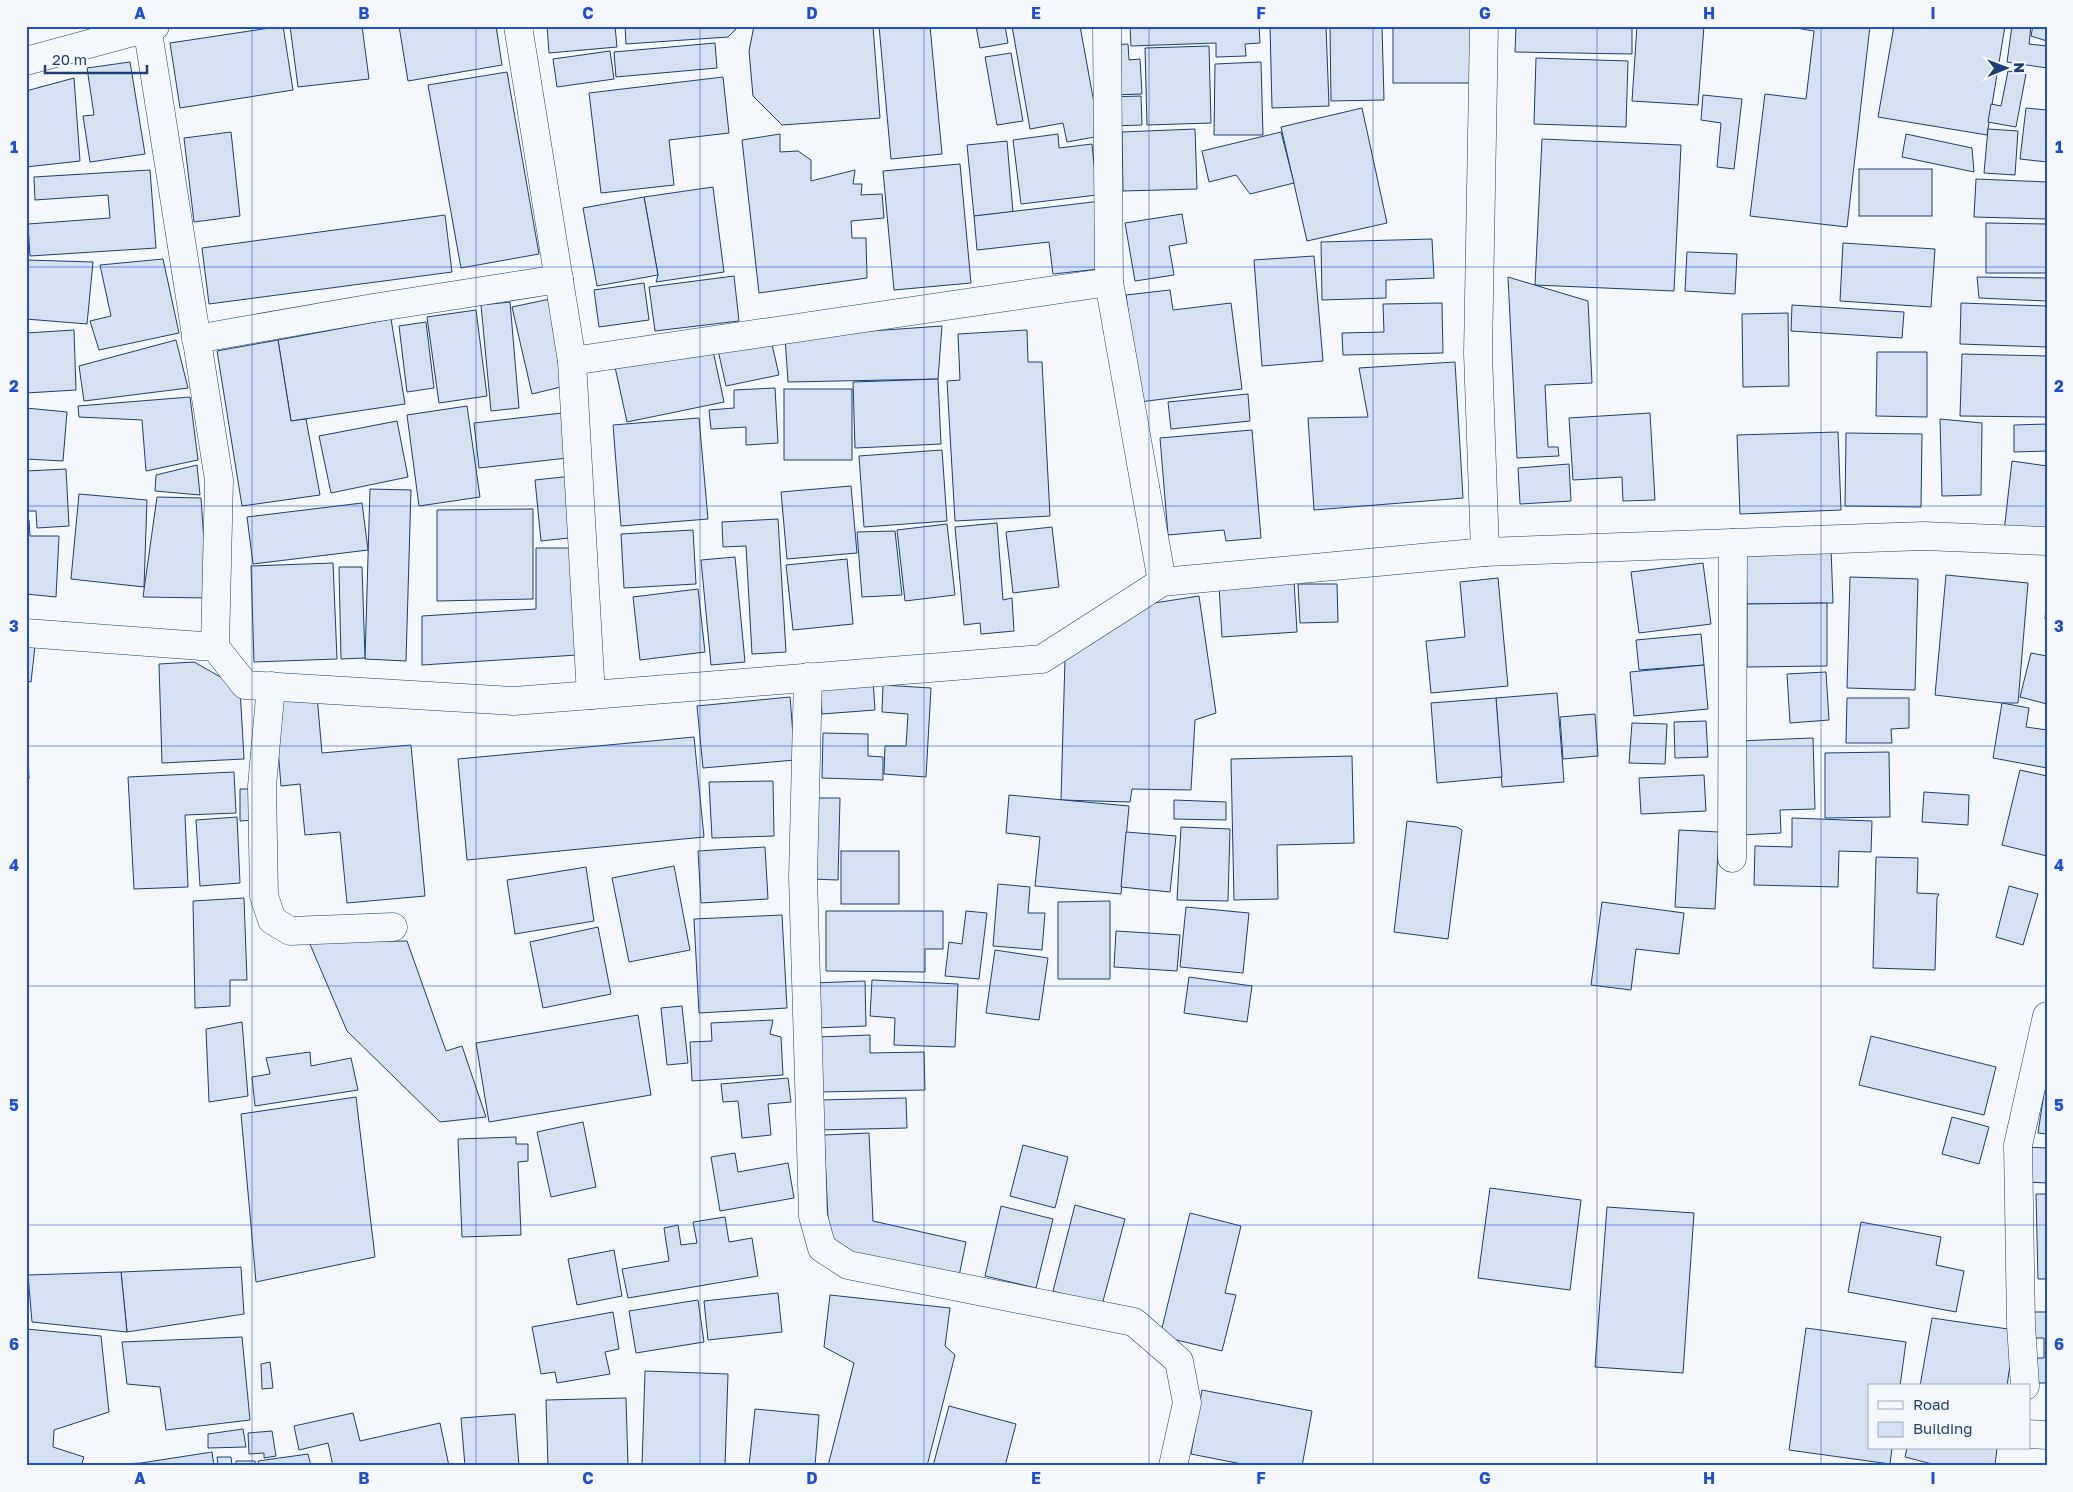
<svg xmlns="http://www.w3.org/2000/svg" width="2073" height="1492" font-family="'Golos Text',sans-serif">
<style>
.building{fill:#d5e0f0;stroke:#1d3f73}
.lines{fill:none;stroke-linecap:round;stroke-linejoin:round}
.street-casing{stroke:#1d3f73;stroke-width:29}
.secondary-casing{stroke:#1d3f73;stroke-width:29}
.street{stroke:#f4f7fb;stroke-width:28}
.secondary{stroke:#f4f7fb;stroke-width:28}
.grid{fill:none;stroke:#1d4ed8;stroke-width:1;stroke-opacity:0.55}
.neatline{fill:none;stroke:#1d4ed8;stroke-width:2}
.grid-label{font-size:16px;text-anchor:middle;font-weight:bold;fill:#1d4ed8}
</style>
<rect width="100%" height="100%" fill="#f4f7fb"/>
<g class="building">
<path d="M283,26L293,90L180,108L170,43Z"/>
<path d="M290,26H362L369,79L298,87Z"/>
<path d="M399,26H496L502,65L408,81Z"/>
<path d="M547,26H615L617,47L549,53Z"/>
<path d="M625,26H739L728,37L626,44Z"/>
<path d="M754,26H873L880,118L782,125L753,96L749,51Z"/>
<path d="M879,26H930L942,154L891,159Z"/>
<path d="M976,26H1005L1008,43L980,48Z"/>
<path d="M1012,26H1080L1100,136L1067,142L1063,123L1030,129Z"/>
<path d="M1130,26H1259L1260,43L1245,44L1246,56L1216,57V43L1131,46Z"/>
<path d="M1270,26H1326L1329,106L1272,108Z"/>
<path d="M1330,26H1382L1384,100L1331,101Z"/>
<rect x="1393" y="26" width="78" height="57"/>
<path d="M1516,26H1632V54L1515,52Z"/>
<path d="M1637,26H1704L1698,105L1632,101Z"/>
<path d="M1796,26H1870L1847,227L1750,216L1765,94L1806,99L1814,31L1796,28Z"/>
<path d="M1894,26H2005L1987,135L1878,117Z"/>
<path d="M2012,26H2031L2029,44L2047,46V68L2007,62Z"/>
<path d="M2033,26H2047V41L2031,36Z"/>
<path d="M715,43L717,68L616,77L614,52Z"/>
<path d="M1128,44L1129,60L1140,59L1142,94L1113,95L1110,45Z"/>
<path d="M1209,46L1211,123L1147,125L1145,48Z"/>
<path d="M610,51L614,79L557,87L553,59Z"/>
<path d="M1011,53L1023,121L997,125L985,57Z"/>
<path d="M1536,58L1628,61L1626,127L1534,124Z"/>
<path d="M130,62L145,154L90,162L83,116L94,115L87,68Z"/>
<path d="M1261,62L1263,135H1214L1215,64Z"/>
<path d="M2008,71L2026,74L2016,127L1988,122L1991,104L2001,106Z"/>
<path d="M507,72L539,254L461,268L428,85Z"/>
<path d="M723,77L729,133L669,140L674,185L601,193L589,93Z"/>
<path d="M74,78L80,161L26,167V91Z"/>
<path d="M1703,95L1742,99L1734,169L1717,167L1721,123L1701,120Z"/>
<path d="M1141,96L1142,125L1111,126L1110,97Z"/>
<path d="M1362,108L1387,223L1307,241L1281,127Z"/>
<path d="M2026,108L2047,110V162L2020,159Z"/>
<path d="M1195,129L1197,189L1123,191L1122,132Z"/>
<path d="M1988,129L2018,131L2015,175L1984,173Z"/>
<path d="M231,132L240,216L194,222L184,138Z"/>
<path d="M1281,132L1294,183L1250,194L1236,175L1209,182L1202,151Z"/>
<path d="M780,134V152L798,151L811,160V181L855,170L853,184H862L861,195L882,194L884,218L851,221L852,238H866L867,278L759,293L742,140Z"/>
<path d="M1058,134L1059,148L1092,144L1097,195L1021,204L1013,140Z"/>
<path d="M1906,134L1972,148L1974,172L1902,157Z"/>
<path d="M1542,139L1681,145L1674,291L1535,285Z"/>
<path d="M1007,141L1013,212L974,216L967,145Z"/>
<path d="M960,164L971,283L894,290L883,171Z"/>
<rect x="1859" y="169" width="73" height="47"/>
<path d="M150,170L156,248L30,256L28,224L110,218L108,195L35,200L34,177Z"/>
<path d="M1976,179L2047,182V219L1974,217Z"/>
<path d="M713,187L724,272L656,282L658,275L644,197Z"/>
<path d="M644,197L658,275L597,286L583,208Z"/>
<path d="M1101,201L1109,268L1053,274L1049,242L977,250L974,216Z"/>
<path d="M1182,214L1187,243L1169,246L1174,275L1135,281L1125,223Z"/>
<path d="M445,215L452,272L209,304L202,248Z"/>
<path d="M1986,223L2047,224V273H1986Z"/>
<path d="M1432,239L1434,278L1386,280V298L1322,300L1321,242Z"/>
<path d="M1843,243L1935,249L1931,307L1840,301Z"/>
<path d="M1687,252L1737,254L1735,294L1685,291Z"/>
<path d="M1314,256L1323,361L1262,366L1254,260Z"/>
<path d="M163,259L179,333L99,350L90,321L111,316L100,265Z"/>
<path d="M26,260L93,262L87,324L26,319Z"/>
<path d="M734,276L739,321L655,331L649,287Z"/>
<path d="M1508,277L1588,301L1592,383L1545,385L1548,447H1558L1559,456L1517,458Z"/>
<path d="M1977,277L2047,278V301L1979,298Z"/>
<path d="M644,283L649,320L599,327L594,290Z"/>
<path d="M1170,290L1173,310L1231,303L1242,389L1140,402L1126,295Z"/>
<path d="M550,299L569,385L532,394L512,307Z"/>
<path d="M510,302L519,408L491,411L481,305Z"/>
<path d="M1442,303L1443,353L1343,355L1342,333L1384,332L1383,304Z"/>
<path d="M1961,303L2047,306V347L1960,344Z"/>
<path d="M1792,305L1904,312L1902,338L1791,331Z"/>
<path d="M476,310L487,396L439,403L427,317Z"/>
<path d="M1788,313L1789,386L1743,387L1742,314Z"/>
<path d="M391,319L405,404L291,421L278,340Z"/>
<path d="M426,322L434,388L407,392L399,326Z"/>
<path d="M942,326L938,379L788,382L785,337Z"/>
<path d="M74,330L76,390L26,393V333Z"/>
<path d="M1027,330L1028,362H1042L1050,516L955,521L947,381L960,380L958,334Z"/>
<path d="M176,340L188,388L84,401L79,366Z"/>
<path d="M278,340L291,421L306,419L320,495L242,506L217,351Z"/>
<path d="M771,340L779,375L726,386L718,350Z"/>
<path d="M712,346L724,402L627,422L615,367Z"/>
<path d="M1877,352H1927V417L1876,416Z"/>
<path d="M1962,354L2047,356V417L1960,416Z"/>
<path d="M1455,362L1463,498L1314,510L1308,418L1368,417L1359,368Z"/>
<path d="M938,379L941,444L855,448L853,382Z"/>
<path d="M775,388L778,443L746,445V427L711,429L709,410L734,408V390Z"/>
<rect x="784" y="389" width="68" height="71"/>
<path d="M1248,394L1250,421L1171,429L1168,402Z"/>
<path d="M190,397L198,460L146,471L142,420L79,417L78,406Z"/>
<path d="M467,406L480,497L419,506L407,415Z"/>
<path d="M26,408L67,412L63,461L26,459Z"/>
<path d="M571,412L576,457L479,468L474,423Z"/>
<path d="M1650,413L1655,500L1623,501L1622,477L1573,480L1569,418Z"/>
<path d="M699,418L708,519L621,526L613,425Z"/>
<path d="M1940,419L1982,423L1981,495L1942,496Z"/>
<path d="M397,421L408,477L331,493L319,436Z"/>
<path d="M2047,424V451L2014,452V425Z"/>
<path d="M1252,430L1261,538L1226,541L1224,530L1168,535L1160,438Z"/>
<path d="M1838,432L1841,510L1740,514L1737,435Z"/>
<path d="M1846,433L1922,434L1921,507L1845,506Z"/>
<path d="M942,450L947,521L864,527L859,456Z"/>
<path d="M2012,461L2047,466L2046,536L2004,532Z"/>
<path d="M1569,464L1571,501L1520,504L1518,468Z"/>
<path d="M197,465L200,495L155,491L156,475Z"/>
<path d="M66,469L69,526L37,528L36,511H26V471Z"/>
<path d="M572,476L578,537L541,541L535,480Z"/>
<path d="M851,486L857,553L787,559L781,492Z"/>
<path d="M370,489L411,490L406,661L365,659Z"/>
<path d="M79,494L147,500L144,587L71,579Z"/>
<path d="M157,497L201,498L208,598L143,597Z"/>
<path d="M362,503L368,550L253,564L247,517Z"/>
<path d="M533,509V599L437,601V510Z"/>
<path d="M778,519L786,652L752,654L746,546L723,547L722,522Z"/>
<path d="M26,520H29L30,536H59L56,597L26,594Z"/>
<path d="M997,523L1003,600L1012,598L1014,631L981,634L980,623L964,625L955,527Z"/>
<path d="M947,524L955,595L905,601L897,530Z"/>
<path d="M1052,527L1059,587L1013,593L1006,532Z"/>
<path d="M693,530L696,584L624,588L621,534Z"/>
<path d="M895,531L902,595L862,597L857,532Z"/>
<path d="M536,548H575L577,655L422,665V616L536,609Z"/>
<path d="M1831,548L1833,603L1747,604L1746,551Z"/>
<path d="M735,557L745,662L711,665L701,560Z"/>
<path d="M847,559L853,624L793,630L786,565Z"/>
<path d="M333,563L337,659L254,662L251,566Z"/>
<path d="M1703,563L1711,624L1639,633L1631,572Z"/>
<path d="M339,567H362L365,658L341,659Z"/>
<path d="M1946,575L2028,583L2018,703H2002L1935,695Z"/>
<path d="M1850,577L1918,579L1915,690L1847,688Z"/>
<path d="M1498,578L1508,686L1431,693L1426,641L1465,637L1460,582Z"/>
<path d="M1294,581L1297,632L1222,637L1219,586Z"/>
<path d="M1298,584H1337L1338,622L1300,623Z"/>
<path d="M698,589L705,652L640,660L633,597Z"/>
<path d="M2047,595V619H2045Z"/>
<path d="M1199,596L1216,713L1195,720L1191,790L1132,789L1130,802L1061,800L1065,659L1135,606Z"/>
<path d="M1827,603V666L1747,667V604Z"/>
<path d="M1701,634L1704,665L1639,670L1636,640Z"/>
<path d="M26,636L36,637L31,682L26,681Z"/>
<path d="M2031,653L2047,656V704L2020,697Z"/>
<path d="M194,662L240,688L244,759L162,763L159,664Z"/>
<path d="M1704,665L1708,709L1634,716L1630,672Z"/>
<path d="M1826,672L1829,720L1790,723L1787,674Z"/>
<path d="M873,680L875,710L822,714L820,684Z"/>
<path d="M883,685L931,688L926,777L884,774L885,746H906L908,714L882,712Z"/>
<path d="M1557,693L1564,782L1502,787L1496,698Z"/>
<path d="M317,696L322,753L411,745L425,896L347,903L340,832L305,835L300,784L281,786L274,700Z"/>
<path d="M790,697L795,760L703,768L697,706Z"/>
<path d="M1496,698L1502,777L1437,783L1431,703Z"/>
<path d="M1847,698H1909V728L1891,729L1892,743H1846Z"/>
<path d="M2002,703L2029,708L2026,727L2047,730V768L1993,758Z"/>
<path d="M1595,714L1598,756L1563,759L1560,717Z"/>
<path d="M1706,721L1708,757L1675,758L1674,722Z"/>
<path d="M27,723L29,779H26V724Z"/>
<path d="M1632,723L1667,724L1665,764L1629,763Z"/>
<path d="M823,733L868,734V756L883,757V780L822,778Z"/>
<path d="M694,737L704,837L467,860L458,759Z"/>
<path d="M1813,738L1815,809L1780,810L1781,833L1741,835L1737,741Z"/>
<path d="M1889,752L1890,817L1825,818V753Z"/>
<path d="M1352,756L1354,843L1277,845L1278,899L1234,900L1231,759Z"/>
<path d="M2020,770L2047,776V856L2002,845Z"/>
<path d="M234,772L236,813L185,815L188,887L134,889L128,777Z"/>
<path d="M1704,775L1706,811L1641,814L1639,778Z"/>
<path d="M773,781L774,836L712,838L709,782Z"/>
<path d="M240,789H254L256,820L240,821Z"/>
<path d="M1924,792L1969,795L1968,825L1922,822Z"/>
<path d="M1009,795L1129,806L1121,894L1035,886L1040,837L1006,833Z"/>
<path d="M812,798H840L838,880L809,879Z"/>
<path d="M1174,800L1226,802V820L1174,819Z"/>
<path d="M237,817L240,883L200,886L196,820Z"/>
<path d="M1792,818L1872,821L1871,852L1839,851L1838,887L1754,885L1755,846L1792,847Z"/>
<path d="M1407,821L1457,827L1462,830L1448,939L1394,932Z"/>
<path d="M1181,827L1230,829L1228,901L1177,900Z"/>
<path d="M1679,830L1719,832L1715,909L1675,907Z"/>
<path d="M1126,832L1176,836L1170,892L1121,887Z"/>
<path d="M765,847L768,899L701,903L698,851Z"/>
<rect x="841" y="851" width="58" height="53"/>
<path d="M1876,857L1918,858L1917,893L1939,894L1937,898L1935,970L1873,968Z"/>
<path d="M674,866L690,950L629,962L612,878Z"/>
<path d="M586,867L594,921L515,934L507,880Z"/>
<path d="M998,884L1030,887L1028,913H1045L1042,950L993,946Z"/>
<path d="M2009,886L2038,894L2023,945L1996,937Z"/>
<path d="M244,898L247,980H230V1006L195,1008L193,901Z"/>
<path d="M1110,901V979H1058V902Z"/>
<path d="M1602,902L1684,913L1679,954L1636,949L1631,990L1591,985Z"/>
<path d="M1186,907L1249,913L1243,973L1180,967Z"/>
<path d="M826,911H943V949H925V972L826,971Z"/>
<path d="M966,911L987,913L979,979L945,976L949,942L962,944Z"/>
<path d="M782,915L787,1008L699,1013L694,919Z"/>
<path d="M598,927L611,994L543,1008L530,942Z"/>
<path d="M1116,931L1180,935L1177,971L1114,967Z"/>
<path d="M407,941L446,1051L462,1046L486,1117L440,1122L347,1031L309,942Z"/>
<path d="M995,950L1048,958L1039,1020L986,1013Z"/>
<path d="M1189,977L1252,986L1247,1022L1184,1013Z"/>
<path d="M872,980L958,984L955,1047L894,1045L895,1018L870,1016Z"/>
<path d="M865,981L866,1026L814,1028L813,983Z"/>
<path d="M682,1006L688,1063L667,1065L661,1008Z"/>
<path d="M638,1015L651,1095L489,1122L476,1043Z"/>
<path d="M773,1020L770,1034L781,1037L783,1075L692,1081L690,1042L712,1041L711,1023Z"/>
<path d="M242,1022L248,1096L209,1102L206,1029Z"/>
<path d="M870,1035V1053L924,1052L925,1090L819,1092L818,1037Z"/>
<path d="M1871,1036L1996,1067L1984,1115L1859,1085Z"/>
<path d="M310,1052L311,1066L351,1058L358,1090L255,1106L252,1077L270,1074L266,1058Z"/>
<path d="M2047,1073V1134L2038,1133Z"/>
<path d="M788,1078L791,1102L768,1104L771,1135L742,1138L738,1101L723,1102L721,1084Z"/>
<path d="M356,1097L375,1257L256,1282L241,1114Z"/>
<path d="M906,1098L907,1128L820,1130V1100Z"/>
<path d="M1952,1117L1989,1127L1979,1164L1942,1154Z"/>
<path d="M583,1122L596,1187L551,1197L537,1132Z"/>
<path d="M869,1133L873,1221L966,1242L958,1281L854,1258L829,1239L824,1135Z"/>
<path d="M516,1137V1144H528V1161L518,1162L521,1235L462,1237L458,1139Z"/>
<path d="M1023,1145L1068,1157L1055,1208L1010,1196Z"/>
<path d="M2026,1147L2047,1148V1183L2024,1182Z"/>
<path d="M735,1153L738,1172L788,1163L794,1198L720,1211L711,1157Z"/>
<path d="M1490,1188L1581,1200L1570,1290L1478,1278Z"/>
<path d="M2036,1194H2047V1279H2038Z"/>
<path d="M1075,1205L1125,1219L1102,1305L1053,1291Z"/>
<path d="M1001,1206L1053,1219L1036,1288L985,1276Z"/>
<path d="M1607,1207L1694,1213L1683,1373L1595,1367Z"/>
<path d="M1190,1213L1241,1226L1225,1293L1236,1295L1222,1351L1160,1336Z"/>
<path d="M725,1217L729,1242L752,1238L758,1276L628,1298L622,1269L669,1261L664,1228L678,1225L681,1245L697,1243L693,1222Z"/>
<path d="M1861,1222L1941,1237L1936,1265L1964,1271L1956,1312L1848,1292Z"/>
<path d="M614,1250L622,1296L577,1305L568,1259Z"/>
<path d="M241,1267L244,1314L127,1332L121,1272Z"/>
<path d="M121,1272L127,1332L32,1322L28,1275Z"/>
<path d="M778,1293L782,1332L708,1340L704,1301Z"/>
<path d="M830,1295L950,1308L945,1346L955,1355L927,1466H828L854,1363L824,1347Z"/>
<path d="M698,1300L704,1342L636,1353L629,1311Z"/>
<path d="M613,1312L619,1349L605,1352L610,1374L557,1383L555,1372L541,1374L532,1327Z"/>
<path d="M2030,1312H2047V1383H2033V1358H2044V1338H2030Z"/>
<path d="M1932,1318L2015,1330L2007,1386H1920Z"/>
<path d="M1806,1328L1906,1342L1900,1386H1869V1448H1892L1890,1464L1789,1450Z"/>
<path d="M26,1329L101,1336L109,1412L54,1430L53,1447L84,1457L81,1466H26Z"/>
<path d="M242,1337L250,1420L166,1430L160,1387L127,1384L122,1342Z"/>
<path d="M270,1362L273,1388L262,1389L261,1364Z"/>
<path d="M645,1371L728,1374L725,1466H642Z"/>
<path d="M1202,1390L1312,1411L1302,1466H1252L1191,1454Z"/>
<path d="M626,1398L628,1466H548L546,1400Z"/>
<path d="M949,1406L1016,1424L1005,1466H933Z"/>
<path d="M755,1409L819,1415L815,1466H749Z"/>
<path d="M353,1413L360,1441L440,1423L449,1466H333L328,1443L299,1450L294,1426Z"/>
<path d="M515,1414L519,1466H465L461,1418Z"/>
<path d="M243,1429L246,1447L208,1448V1434Z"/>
<path d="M272,1431L276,1456L264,1458V1453L249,1454L248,1433Z"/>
<path d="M1907,1448H1997L1995,1466H1940L1905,1457Z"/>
<path d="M212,1452L214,1466H142L141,1463Z"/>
<path d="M308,1454L311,1466H259L258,1461Z"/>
<path d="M217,1457H231L232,1466H218Z"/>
<path d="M236,1461H255L256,1466H236Z"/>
<path d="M141,1463L142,1466L103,1465Z"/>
</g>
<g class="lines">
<g class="street-casing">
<g id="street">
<path d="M147,26L219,480L215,647"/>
<path d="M518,26L572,361L591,695"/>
<path d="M1107,26L1109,282L1162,582"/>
<path d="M1484,26L1478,353L1485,552"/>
<path d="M196,339L373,308L559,279"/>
<path d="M572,361L1109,282"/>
<path d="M26,633L215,647L245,685L514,701L591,695L1042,659L1162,582L1485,552L1923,536L2047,541"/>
<path d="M808,677L803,877L813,1216L822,1248L848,1265L1134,1322L1179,1361L1187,1403L1173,1466"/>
<path d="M271,686L262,786L264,896L272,920L290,931L393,927"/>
<path d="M1732,858L1733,543"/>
<path d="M2025,1386L2021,1325L2018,1145L2047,1016"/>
<path d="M2029,1434L2047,1435"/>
</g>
</g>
<g class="secondary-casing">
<path id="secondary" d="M26,61L155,26"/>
</g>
<use href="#street" class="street"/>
<use href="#secondary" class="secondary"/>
</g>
<path class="grid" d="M252,26V1466M476,26V1466M700,26V1466M924,26V1466M1149,26V1466M1373,26V1466M1597,26V1466M1821,26V1466M26,267H2047M26,506H2047M26,746H2047M26,986H2047M26,1225H2047"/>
<rect width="2073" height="1492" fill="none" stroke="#f4f7fb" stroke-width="55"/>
<rect x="1868" y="1384" width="162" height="65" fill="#f4f7fb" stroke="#9eadc5"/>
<rect x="1878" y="1401" width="25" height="8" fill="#f4f7fb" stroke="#9eadc5"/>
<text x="1913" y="1410" font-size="15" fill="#1d3f73">Road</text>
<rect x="1878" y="1422" width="25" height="15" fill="#d5e0f0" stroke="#9eadc5"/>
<text x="1913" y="1434" font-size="15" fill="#1d3f73">Building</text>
<g transform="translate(2006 68) rotate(89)" stroke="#f4f7fb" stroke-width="4" paint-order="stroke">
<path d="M0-4L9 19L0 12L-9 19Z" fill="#1d3f73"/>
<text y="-8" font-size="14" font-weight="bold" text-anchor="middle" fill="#1d3f73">N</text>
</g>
<path d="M45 65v8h102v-8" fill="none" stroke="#1d3f73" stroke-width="2.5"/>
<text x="52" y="65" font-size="15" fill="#1d3f73" stroke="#f4f7fb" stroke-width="4" paint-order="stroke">20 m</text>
<rect x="28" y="28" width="2018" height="1436" class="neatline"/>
<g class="grid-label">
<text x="140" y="19">A</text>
<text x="364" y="19">B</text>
<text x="588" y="19">C</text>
<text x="812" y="19">D</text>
<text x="1036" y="19">E</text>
<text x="1261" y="19">F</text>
<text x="1485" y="19">G</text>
<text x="1709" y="19">H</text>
<text x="1933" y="19">I</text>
<text x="14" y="153">1</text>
<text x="2059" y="153">1</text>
<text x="14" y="392">2</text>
<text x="2059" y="392">2</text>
<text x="14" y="632">3</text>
<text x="2059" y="632">3</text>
<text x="14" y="871">4</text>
<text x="2059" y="871">4</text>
<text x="14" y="1111">5</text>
<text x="2059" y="1111">5</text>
<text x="14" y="1350">6</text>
<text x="2059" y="1350">6</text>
<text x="140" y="1484">A</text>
<text x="364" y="1484">B</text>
<text x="588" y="1484">C</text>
<text x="812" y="1484">D</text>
<text x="1036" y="1484">E</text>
<text x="1261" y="1484">F</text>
<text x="1485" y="1484">G</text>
<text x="1709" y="1484">H</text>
<text x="1933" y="1484">I</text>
</g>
</svg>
